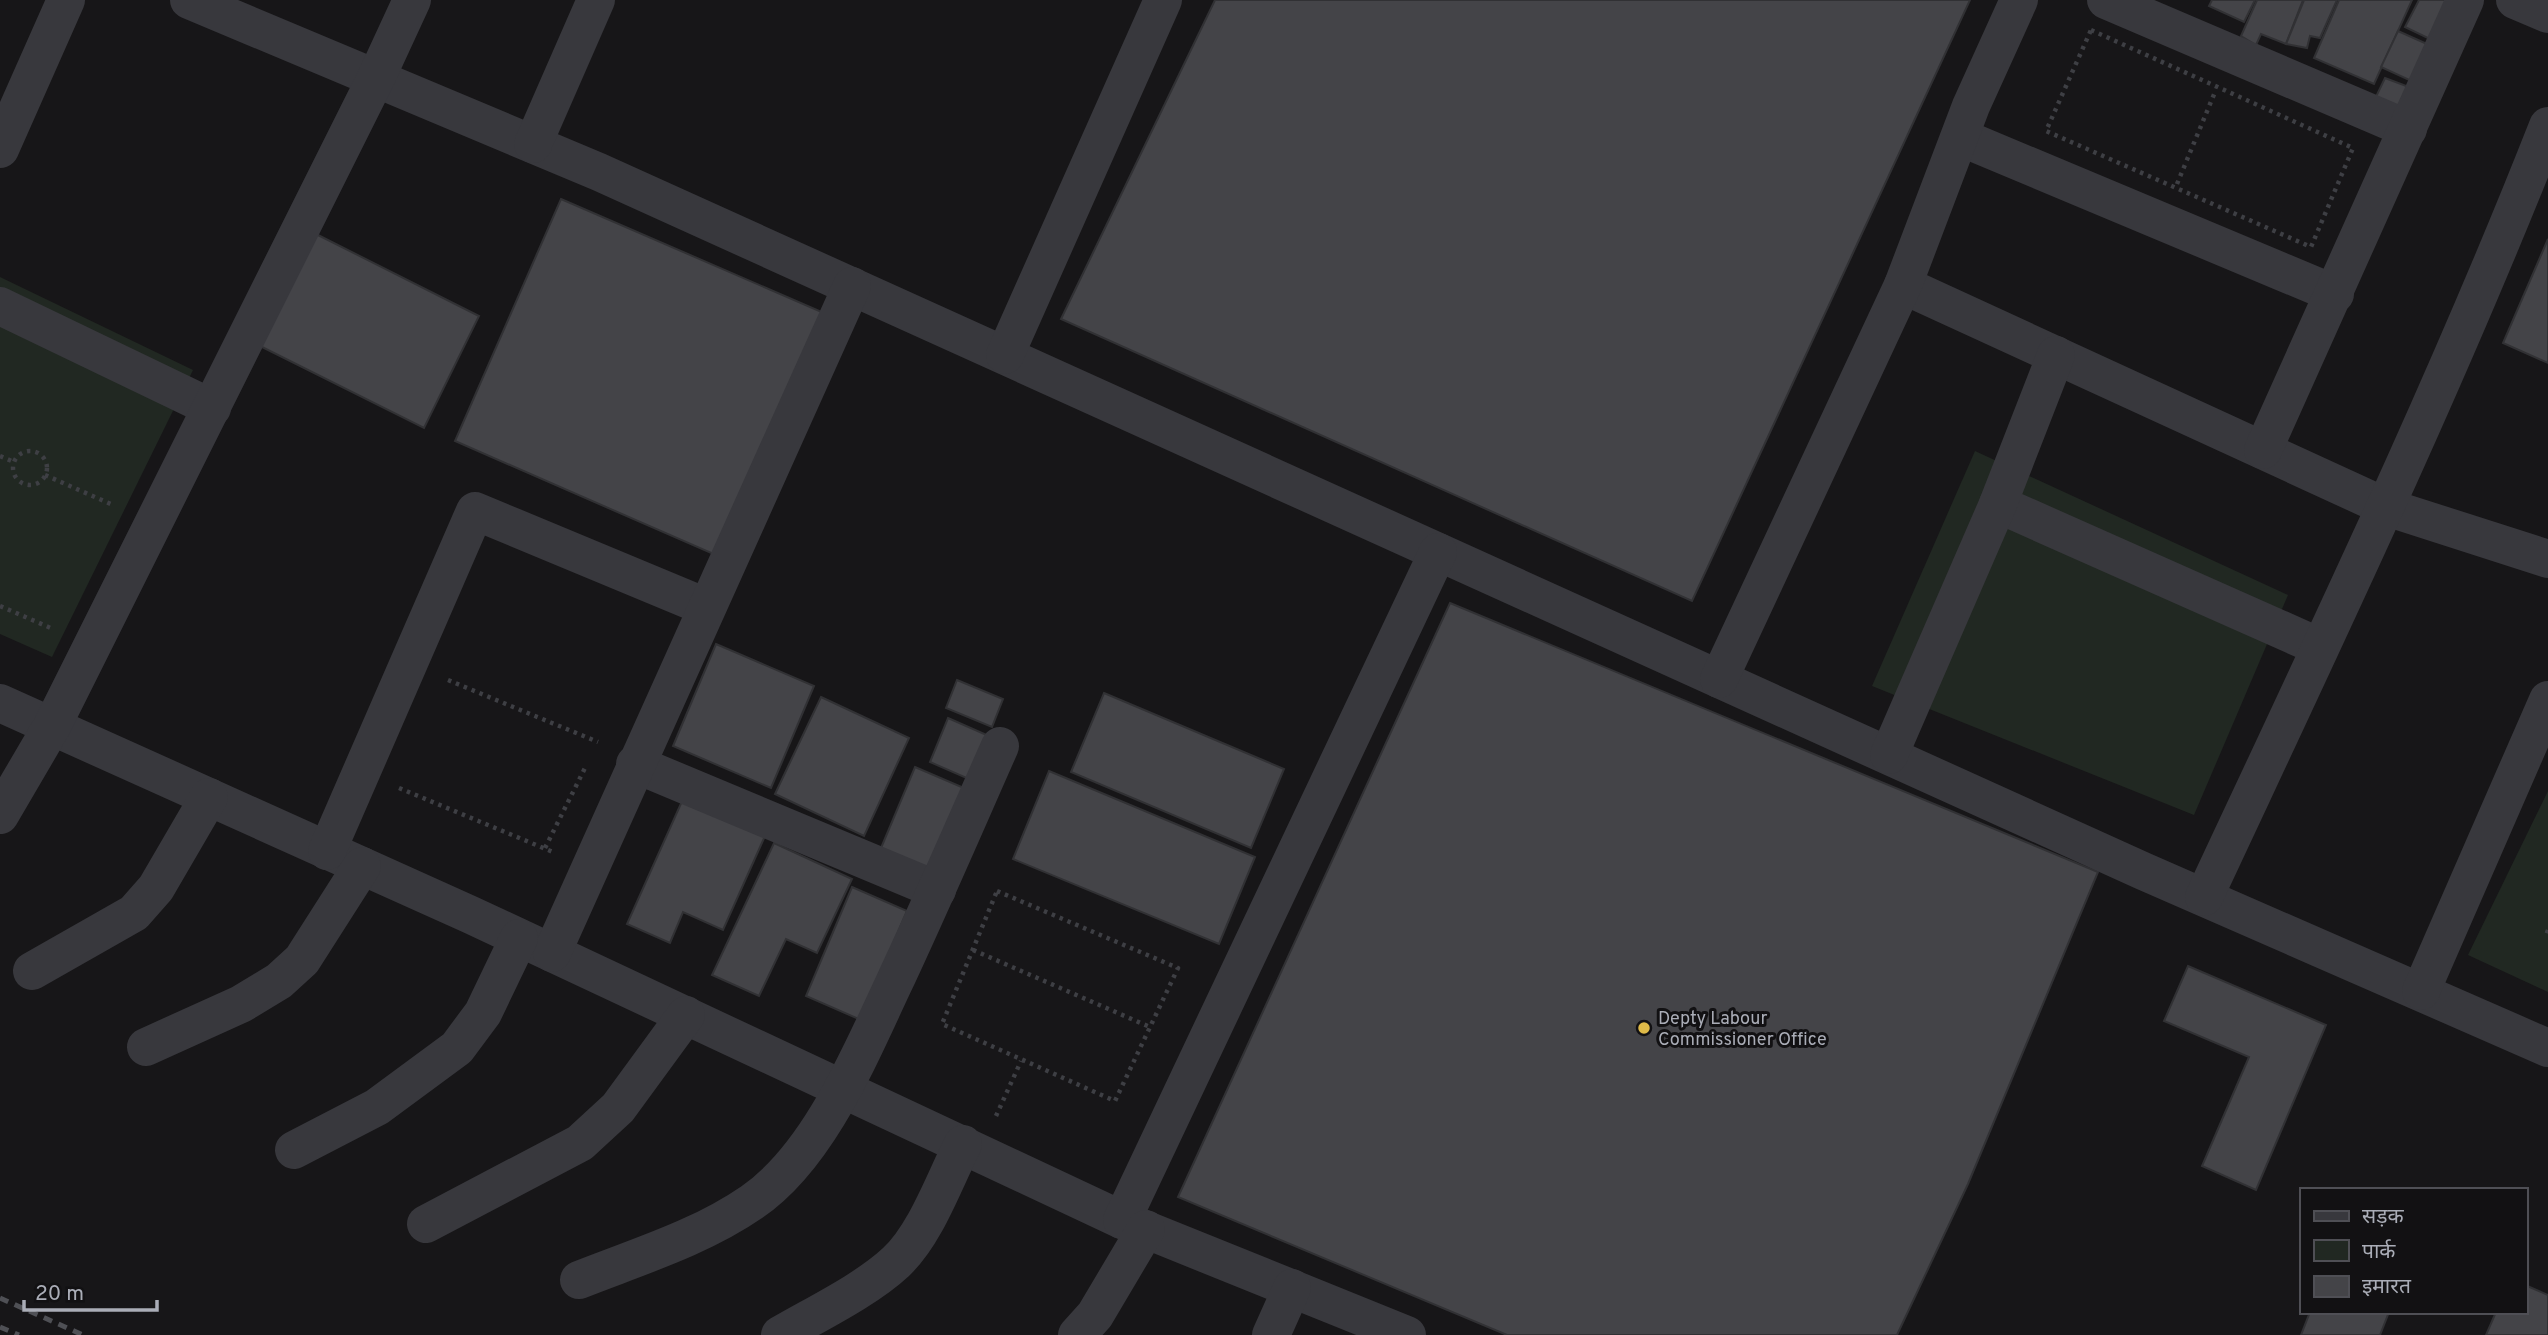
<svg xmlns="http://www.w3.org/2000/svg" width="2548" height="1335" font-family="Overpass,'Noto Sans Devanagari',sans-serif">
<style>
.green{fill:#212822}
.building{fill:#444448;stroke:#313134;stroke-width:2}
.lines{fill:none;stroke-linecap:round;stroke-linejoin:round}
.path{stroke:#3e3f44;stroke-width:4.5;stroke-dasharray:3.5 5;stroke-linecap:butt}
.minor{stroke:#38383d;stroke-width:38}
.rail{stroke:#4f5055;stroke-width:5;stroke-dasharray:9 7;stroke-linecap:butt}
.poi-dot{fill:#dfba48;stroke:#121113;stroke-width:2.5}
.labels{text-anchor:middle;stroke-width:6;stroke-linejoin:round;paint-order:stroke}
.poi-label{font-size:18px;fill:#aaadb7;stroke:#121113;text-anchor:start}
</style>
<rect width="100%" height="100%" fill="#171618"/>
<g class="green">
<path d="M0,277L193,370L52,657L0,634Z"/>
<path d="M1975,451L2288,595L2194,815L1872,686Z"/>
<path d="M2548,791V992L2468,955Z"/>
</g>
<g class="building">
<path d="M1215,0H1970L1692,601L1061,319Z"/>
<path d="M2212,0H2255L2244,22L2209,6Z"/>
<path d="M2257,0H2303L2286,44L2261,34L2256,45L2241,36Z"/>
<path d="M2304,0H2337L2320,38L2310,36L2307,48L2286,44Z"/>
<path d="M2339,0H2412L2374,84L2314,58Z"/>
<path d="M2419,0H2457L2438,43L2405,27Z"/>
<path d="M2398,31L2436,48L2420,85L2381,67Z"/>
<path d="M2385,78L2417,90L2406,118L2373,103Z"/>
<path d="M561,199L824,313L718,556L455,441Z"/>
<path d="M314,233L479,316L424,428L258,345Z"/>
<path d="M2548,239V363L2503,343Z"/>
<path d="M1450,603L2098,872L1968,1184L1897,1335H1507L1178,1197Z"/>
<path d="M716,644L814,686L771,788L673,746Z"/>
<path d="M957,680L1003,699L992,727L946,708Z"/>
<path d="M1104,693L1284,769L1251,848L1071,772Z"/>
<path d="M821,697L909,738L864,836L775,794Z"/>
<path d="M948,718L989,736L971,780L930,762Z"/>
<path d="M915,767L964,788L929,869L881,848Z"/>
<path d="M1049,771L1255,857L1219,944L1013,859Z"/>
<path d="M687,790L769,827L723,930L683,912L670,943L627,924Z"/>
<path d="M774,843L852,879L817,953L786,939L759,996L712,975Z"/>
<path d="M852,887L907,911L861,1020L806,996Z"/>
<path d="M2188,966L2326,1025L2256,1190L2202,1166L2249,1057L2164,1021Z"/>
<path d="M2525,1285L2548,1295V1335H2486L2496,1312H2525Z"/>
<path d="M2310,1312H2389L2380,1335H2301Z"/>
</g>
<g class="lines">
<g class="path">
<path d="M2091,30L2353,148L2311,247L2046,131Z"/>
<path d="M2177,184L2215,92"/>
<circle cx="30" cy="468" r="17"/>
<path d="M0,456L14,462"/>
<path d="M45,475L113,505"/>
<path d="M0,606L53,629"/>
<path d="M448,680L598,742"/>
<path d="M399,788L553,852"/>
<path d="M545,848L585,768"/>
<path d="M997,891L1178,968L1115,1101L942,1024Z"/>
<path d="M2548,930L2546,935H2548"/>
<path d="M973,950L1150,1027"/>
<path d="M996,1116L1021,1061"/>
</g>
<g class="minor">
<path d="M189,0L599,172L2143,871L2548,1048"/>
<path d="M2106,0L2408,129"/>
<path d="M2515,0L2548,14"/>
<path d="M1960,137L2335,294"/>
<path d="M533,144L596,0"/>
<path d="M0,149L66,0"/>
<path d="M1903,285L2386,507L2548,559"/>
<path d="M0,306L212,408"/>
<path d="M1005,355L1163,0"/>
<path d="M2263,450L2465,0"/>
<path d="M1998,504L2320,647"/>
<path d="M1719,679L1903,285L1971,106L2019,0"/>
<path d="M0,703L471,915L1122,1220L1407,1335"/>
<path d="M1889,755L1998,504L2056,355"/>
<path d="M635,764L937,890"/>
<path d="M0,815L52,726L376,78L412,0"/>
<path d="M327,851L475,511L706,607"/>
<path d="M2204,897C2323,642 2445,388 2548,126"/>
<path d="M552,953L852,286"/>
<path d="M32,971L134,913L156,888L209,797"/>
<path d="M2421,991L2548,700"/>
<path d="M146,1047L241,1004L279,981L302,960L362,866"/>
<path d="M294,1150L377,1107L457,1048L483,1013L519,938"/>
<path d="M1122,1220L1438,552"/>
<path d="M426,1224L580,1143L618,1108L686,1015"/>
<path d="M579,1280C637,1257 700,1238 752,1202C819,1156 860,1055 894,983C931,904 965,825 1000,746"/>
<path d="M780,1335C816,1314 866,1290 896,1262C926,1234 944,1181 963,1144"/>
<path d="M1077,1335L1095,1315L1146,1229"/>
<path d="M1271,1335L1292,1288"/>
</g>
<g class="rail">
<path d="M0,1298L83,1335"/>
<path d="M0,1327L19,1335"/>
</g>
</g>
<circle class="poi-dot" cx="1644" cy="1028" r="7"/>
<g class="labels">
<g class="poi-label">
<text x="1658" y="1024">Depty Labour<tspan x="1658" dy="21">Commissioner Office</tspan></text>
</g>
</g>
<rect x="2300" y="1188" width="228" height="126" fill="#121113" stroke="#4f4f55" stroke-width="2"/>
<rect x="2314" y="1211" width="35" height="10" fill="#38383d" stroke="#4f4f55" stroke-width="2"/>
<text x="2362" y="1223" font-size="21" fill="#aaadb7">सड़क</text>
<rect x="2314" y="1240" width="35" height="21" fill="#212822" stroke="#4f4f55" stroke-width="2"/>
<text x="2362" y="1258" font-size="21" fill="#aaadb7">पार्क</text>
<rect x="2314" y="1276" width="35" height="21" fill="#444448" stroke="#4f4f55" stroke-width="2"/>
<text x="2362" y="1293" font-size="21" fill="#aaadb7">इमारत</text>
<path d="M24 1300v10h133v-10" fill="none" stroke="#aaadb7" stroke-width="3.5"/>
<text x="35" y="1300" font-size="21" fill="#aaadb7" stroke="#121113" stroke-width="5" paint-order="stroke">20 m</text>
</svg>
